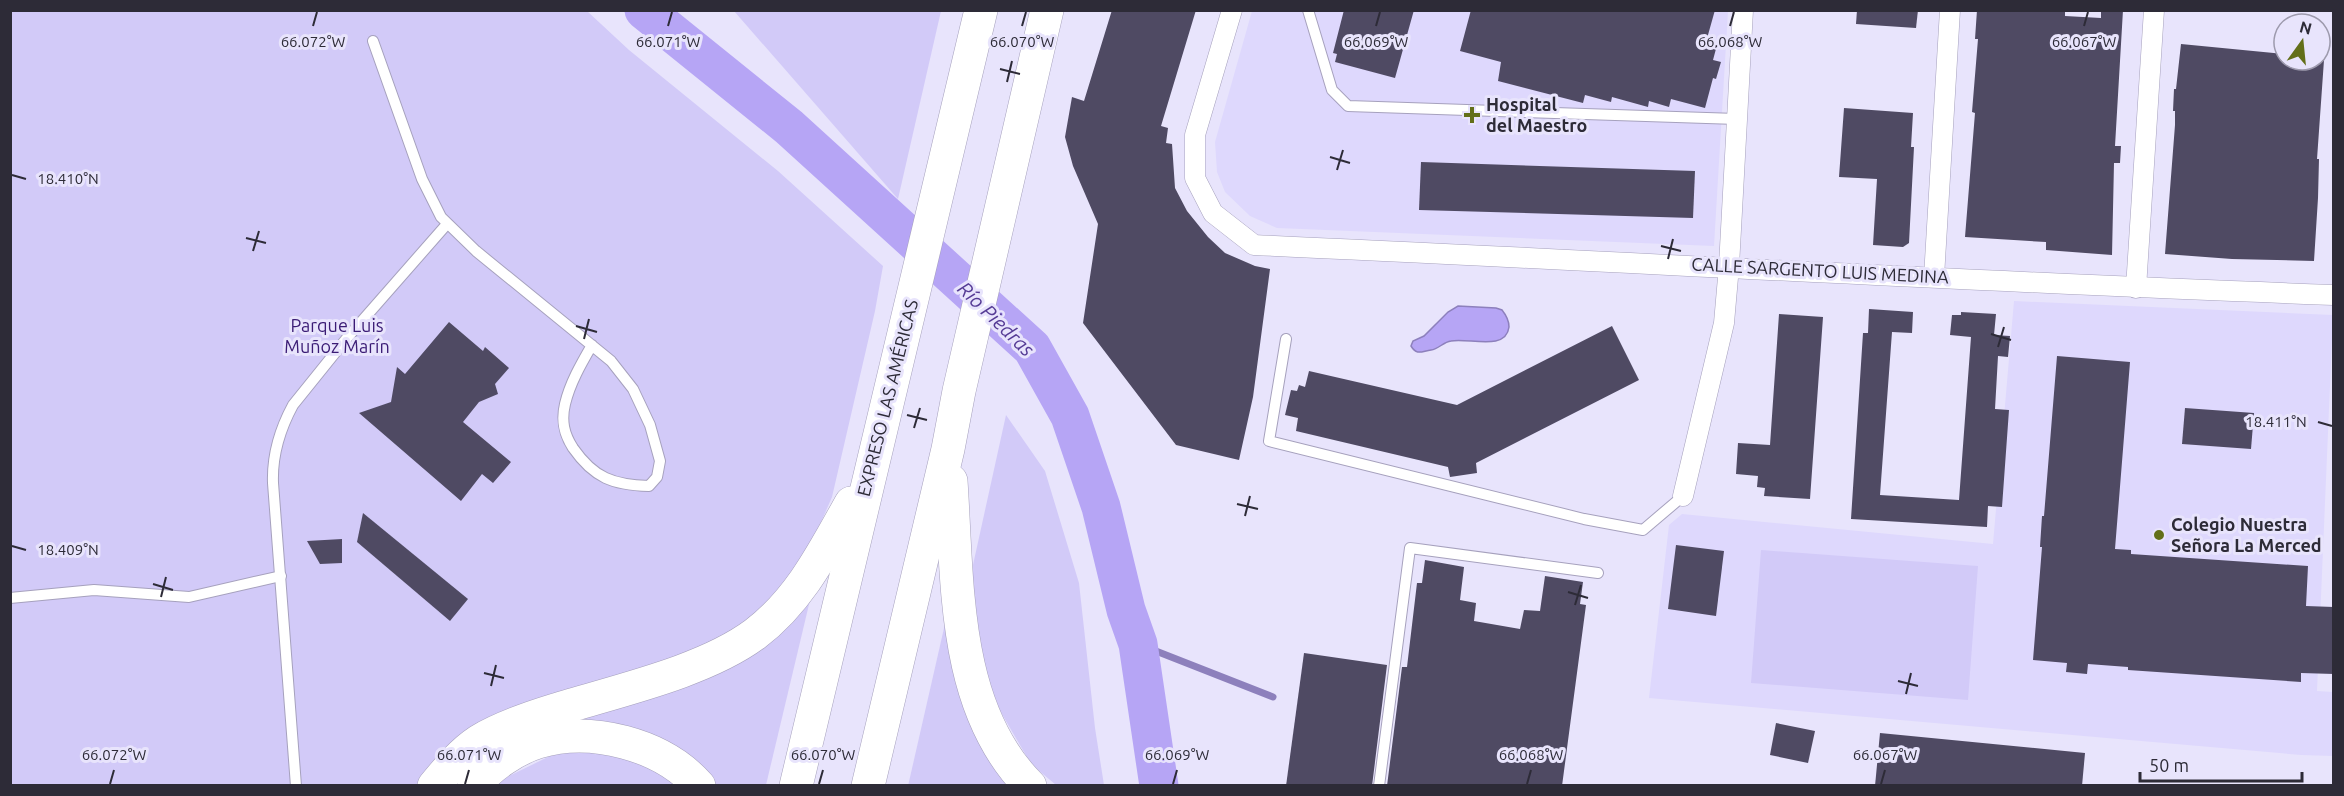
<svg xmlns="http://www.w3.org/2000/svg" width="2344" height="796" font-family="Ubuntu,sans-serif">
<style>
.built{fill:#ded8fd}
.green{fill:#d2caf8}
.water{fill:#b6a5f5;stroke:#8d80bc;stroke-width:1.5}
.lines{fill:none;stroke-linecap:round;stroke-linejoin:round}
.stream{stroke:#8d80bc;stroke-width:7}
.river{stroke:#b6a5f5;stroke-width:39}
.building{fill:#4f4a63}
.lane-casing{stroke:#a6a1bd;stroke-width:12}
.street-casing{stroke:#a6a1bd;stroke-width:21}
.highway-casing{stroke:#a6a1bd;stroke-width:34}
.lane{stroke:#fff;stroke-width:10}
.street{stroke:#fff;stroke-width:20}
.highway{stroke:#fff;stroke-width:33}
.ticks{fill:none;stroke:#2d2b37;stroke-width:2}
.poi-dot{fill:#636f19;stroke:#e8e4fc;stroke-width:2}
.labels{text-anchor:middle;stroke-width:6;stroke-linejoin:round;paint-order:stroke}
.poi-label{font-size:18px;font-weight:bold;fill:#2d2b37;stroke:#e8e4fc;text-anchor:start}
.street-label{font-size:18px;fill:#2d2b37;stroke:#e8e4fc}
.park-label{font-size:18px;fill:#3b1c75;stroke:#e8e4fc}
.water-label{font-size:20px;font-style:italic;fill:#553b95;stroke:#e8e4fc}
.ticks-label{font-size:15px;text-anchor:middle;fill:#2d2b37;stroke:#e8e4fc;stroke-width:6;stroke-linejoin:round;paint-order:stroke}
</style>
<rect width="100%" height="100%" fill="#e8e4fc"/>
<g class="built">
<path d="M1252,11H1728L1714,246L1277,228L1250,216L1225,192L1217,172L1215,142Z"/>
<path d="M2014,301L2333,315L2317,691L2333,692V756L2301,755L1649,698L1669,525L1682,514L1993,544Z"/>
</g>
<g class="green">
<path d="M10,11H587L629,50L778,171L883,266L875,311L832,497L802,566L738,630L421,785H11Z"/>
<path d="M734,11H941L898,199Z"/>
<path d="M1006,415L1045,471L1079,583L1095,728L1104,785H1056L1031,764L992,697L971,616V574Z"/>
<path d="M1761,550L1978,566L1968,700L1751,683Z"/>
<path d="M811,596L766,785H714L578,725L577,716Z"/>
<path d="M947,615L1016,785L908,786Z"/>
<path d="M598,749L646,762L679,786H495L499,781L554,754Z"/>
</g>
<path class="water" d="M1458,306L1496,308L1502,310C1506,315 1509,320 1509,327C1506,352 1467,337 1451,341C1443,342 1439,349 1431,350C1422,351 1417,356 1411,346L1413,341L1424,336L1448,312Z"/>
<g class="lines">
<path class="stream" d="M1138,644L1273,697"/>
<path class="river" d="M644,10L789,127L1032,348L1070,416L1101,507L1126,610L1138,644L1159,786"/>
</g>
<g class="building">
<path d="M1112,10H1196L1161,126L1168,128L1166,143L1172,144L1175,188L1187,211L1208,237L1225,253L1255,266L1270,269L1253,397L1239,460L1176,445L1083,323L1098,224L1073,166L1065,137L1072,97L1084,101Z"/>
<path d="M1344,10H1414L1395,78L1335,62L1337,54L1333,53Z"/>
<path d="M1471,10H1715L1706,42L1717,45L1713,60L1721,62L1716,79L1713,78L1705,108L1671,99L1669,107L1649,101L1648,107L1612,97L1611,102L1585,95L1583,103L1498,81L1501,62L1460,51Z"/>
<path d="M1857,10H1918L1916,28L1856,24Z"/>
<path d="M1977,10H2065V16L2101,18V10H2123L2115,146H2121L2120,163H2114L2112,255L2046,250V242L1965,237L1975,113L1972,112L1978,39H1975Z"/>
<path d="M2181,44L2284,54V60H2324L2317,159H2319L2318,198L2314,261L2232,259L2165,254L2175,125V111H2173L2174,89H2176Z"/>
<path d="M1844,108L1913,113L1911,147H1914L1909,243L1903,247L1873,245L1877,179L1839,177Z"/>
<path d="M1421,162L1695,171L1693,218L1419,210Z"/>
<path d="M1869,309L1913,312L1912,333L1892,332L1880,495L1959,500L1971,337L1950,335L1952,315H1961V312L1996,314L1994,335L2010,336L2008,357L1998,356L1995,409L2009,410L2002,507L1988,506L1987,527L1851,519L1863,333H1868Z"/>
<path d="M1779,314L1823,317L1810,499L1764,496L1765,488L1757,487L1758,476L1736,474L1738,443L1770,445Z"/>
<path d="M449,322L483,351L485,347L509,368L495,384L498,394L479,402L463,422L511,462L493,483L482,474L461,501L359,413L391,402L397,367L405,374Z"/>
<path d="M1612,326L1639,380L1476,463L1477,473L1450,477L1448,467L1296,431L1298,418L1285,415L1291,390L1297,391L1299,385L1305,387L1309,371L1457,405Z"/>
<path d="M2057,356L2130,362L2115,549L2131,550V554L2308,566L2306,606L2334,607V674L2301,673V682L2128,670V667L2088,664L2087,674L2066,672L2067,663L2033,660L2042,547H2040L2042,516H2044Z"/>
<path d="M2185,408L2254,413L2251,449L2182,444Z"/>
<path d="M363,513L468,599L450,621L357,542Z"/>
<path d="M342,539V563L320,564L307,541Z"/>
<path d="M1676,545L1724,551L1716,616L1668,609Z"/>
<path d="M1425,560L1464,567L1460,600L1476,603L1474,621L1520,629L1524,610L1540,611L1545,576L1583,582L1580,604L1586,605L1562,786H1387L1402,667H1407L1417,583H1422Z"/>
<path d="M1304,653L1387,665L1372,786H1286Z"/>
<path d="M1776,723L1815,731L1808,763L1770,755Z"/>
<path d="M1880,733L2085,753L2082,786H1875Z"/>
</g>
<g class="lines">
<g class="lane-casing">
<g id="lane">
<path d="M1308,10L1332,90L1348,106L1737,119"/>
<path d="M373,41L422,179L441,217L476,251L611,361L633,389L650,425L660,461L657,477L649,486C613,485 594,478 573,448C564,434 561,421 565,404C570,383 581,364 592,345"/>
<path d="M1286,339L1269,441L1584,519L1643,530L1683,496"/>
<path d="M10,598L94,590L189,597L281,576"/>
<path d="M296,786L273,483C272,456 280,429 293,405L347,338L447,224"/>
<path d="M1379,786L1410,548L1598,573"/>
</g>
</g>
<g class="street-casing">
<g id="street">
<path d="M1232,10L1195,135V178L1213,213L1254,245C1614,261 1973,282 2334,295"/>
<path d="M1934,277L1950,10"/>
<path d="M2136,288L2154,10"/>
<path d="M1683,496L1724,323L1729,266L1743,10"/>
</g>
</g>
<g class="highway-casing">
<g id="highway">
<path d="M951,481C958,583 952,708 1030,786"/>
<path d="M434,786C447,770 462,752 479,741C502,727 529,718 555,710C616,691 704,672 755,634C800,600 824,551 851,503"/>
<path d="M474,786C489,767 515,749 538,742C591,726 662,744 699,786"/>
<path d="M796,786L981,10"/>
<path d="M868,786L948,449L959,391L1047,10"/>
</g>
</g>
<use href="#lane" class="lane"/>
<use href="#street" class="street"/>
<use href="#highway" class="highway"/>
</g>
<path class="ticks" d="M313,26L317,12M668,26L672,12M1022,26L1026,12M1376,26L1380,12M1730,26L1734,12M2084,26L2088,12M1000,69L1020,74M1007,82L1012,61M1330,157L1350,163M1337,170L1343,150M12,175L26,179M246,238L266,243M1661,246L1681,251M253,251L259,231M1668,259L1673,239M576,326L597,332M1991,334L2011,340M584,339L589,319M1998,347L2004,327M907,415L927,420M2318,422L2332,426M914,428L920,408M1237,504L1258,509M1245,516L1250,496M12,546L26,550M153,584L173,590M1568,592L1588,598M161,597L166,577M1575,605L1581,585M484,673L504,678M1898,681L1918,686M491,686L496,665M1906,694L1911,673M110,784L114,770M465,784L469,770M819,784L823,770M1173,784L1177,770M1527,784L1531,770M1881,784L1885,770"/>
<g class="poi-dot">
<path d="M1469 106h6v6h6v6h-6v6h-6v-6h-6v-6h6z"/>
<circle cx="2159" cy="535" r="6"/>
</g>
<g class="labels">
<g class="poi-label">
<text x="1486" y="111">Hospital<tspan x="1486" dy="21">del Maestro</tspan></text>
<text x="2171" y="531">Colegio Nuestra<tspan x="2171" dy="21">Señora La Merced</tspan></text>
</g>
<g class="street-label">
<text transform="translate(1820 271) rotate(3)" y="6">CALLE SARGENTO LUIS MEDINA</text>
<text transform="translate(888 398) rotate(-76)" y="6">EXPRESO LAS AMÉRICAS</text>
</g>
<g class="park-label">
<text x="337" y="332">Parque Luis<tspan x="337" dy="21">Muñoz Marín</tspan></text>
</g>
<g class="water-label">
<text transform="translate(996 319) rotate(44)" y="7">Río Piedras</text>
</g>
</g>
<g class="ticks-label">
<text x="313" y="47">66.072°W</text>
<text x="668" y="47">66.071°W</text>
<text x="1022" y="47">66.070°W</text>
<text x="1376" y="47">66.069°W</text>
<text x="1730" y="47">66.068°W</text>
<text x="2084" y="47">66.067°W</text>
<text x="68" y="184">18.410°N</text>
<text x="2276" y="427">18.411°N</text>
<text x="68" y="555">18.409°N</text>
<text x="114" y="760">66.072°W</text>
<text x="469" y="760">66.071°W</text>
<text x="823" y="760">66.070°W</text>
<text x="1177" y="760">66.069°W</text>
<text x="1531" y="760">66.068°W</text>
<text x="1885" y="760">66.067°W</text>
</g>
<rect width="2344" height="796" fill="none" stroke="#2d2b37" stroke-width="24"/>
<g transform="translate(2302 42) rotate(15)"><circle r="28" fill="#e8e4fc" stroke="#9d9aad" stroke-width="1.5"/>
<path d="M0-4.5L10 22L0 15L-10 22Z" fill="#636f19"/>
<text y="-9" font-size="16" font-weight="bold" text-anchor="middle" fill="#2d2b37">N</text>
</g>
<path d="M2140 772v9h162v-9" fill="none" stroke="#2d2b37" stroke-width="3"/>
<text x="2149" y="772" font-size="18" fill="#2d2b37" stroke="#e8e4fc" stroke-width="4.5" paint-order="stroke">50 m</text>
</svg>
